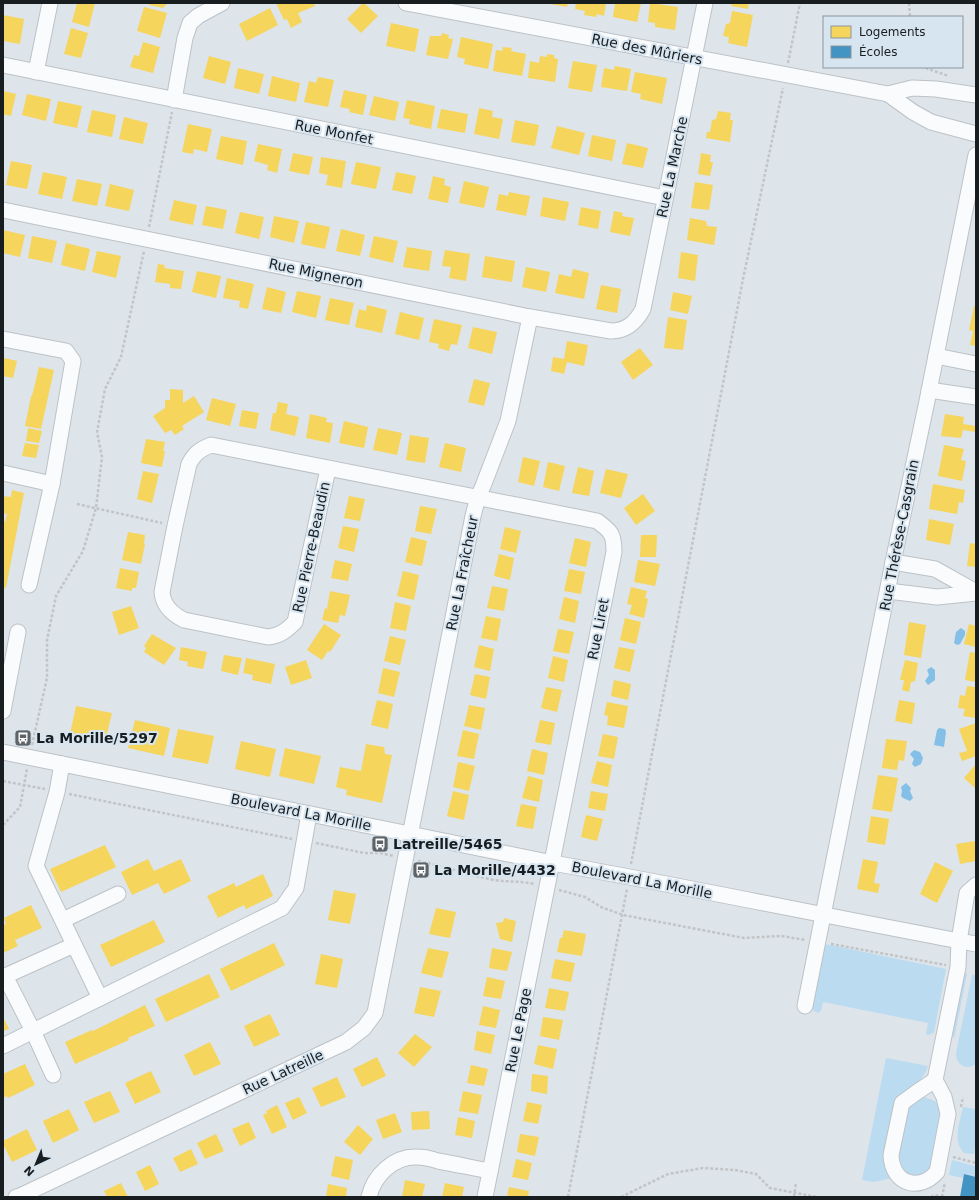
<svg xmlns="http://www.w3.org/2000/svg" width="979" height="1200" font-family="'DejaVu Sans',sans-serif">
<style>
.green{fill:#bbdbf1}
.water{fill:#83bfe6}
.homes{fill:#f6d55c}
.schools{fill:#4393c3}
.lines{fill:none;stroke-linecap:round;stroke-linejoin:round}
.minor-casing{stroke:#bcc2c7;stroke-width:17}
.path{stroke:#c2c5c7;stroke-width:2.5;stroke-dasharray:3 2;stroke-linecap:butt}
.minor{stroke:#fafbfc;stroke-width:15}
.labels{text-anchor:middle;stroke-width:4;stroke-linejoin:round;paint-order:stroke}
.street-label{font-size:14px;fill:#181d20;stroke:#d7e5f0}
.poi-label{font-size:14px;font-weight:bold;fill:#181d20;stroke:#d7e5f0;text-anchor:start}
</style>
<rect width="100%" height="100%" fill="#dde4ea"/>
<g class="green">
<path d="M825,944L946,969L934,1032L929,1035L926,1034L928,1023L823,1002L821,1011L818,1013L814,1011L812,1006Z"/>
<path d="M961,973L967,974L954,1039L952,1032Z"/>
<path d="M972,975H976V1064C966,1071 956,1065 956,1053Z"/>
<path d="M886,1058L928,1066C924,1077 919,1083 910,1089L892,1178L874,1182L862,1180Z"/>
<path d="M924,1097L935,1101L941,1110L932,1170L922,1178L904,1174L897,1158L907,1109L919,1098Z"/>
<path d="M963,1107L976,1109V1140L974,1154L964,1153C952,1140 960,1123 963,1107Z"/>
<path d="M952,1160L975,1166L976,1177L964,1174L963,1178L949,1175Z"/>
</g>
<g class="water">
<path d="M961,628L965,631V635L960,644L957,645L954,643L956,632Z"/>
<path d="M931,667L935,670V680L928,685L925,681L929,675L927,670Z"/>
<path d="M939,728L945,729L946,732L944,747L934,745L937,730Z"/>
<path d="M914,750L920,752L923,758L921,764L915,767L912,764L914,759L910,754Z"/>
<path d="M906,783L911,788L910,791L913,798L910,801L903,798L901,796L902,791L901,787Z"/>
</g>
<g class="homes">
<path d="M77,3H95L89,27L72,22Z"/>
<path d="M149,3H168L163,8L149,5Z"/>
<path d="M276,3H314L315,6L298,13L302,22L291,28L287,19L284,20Z"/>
<path d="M363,3H364L378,16L361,33L347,19Z"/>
<path d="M545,3H568L567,7Z"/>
<path d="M576,3H606L604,16L597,14L596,17L584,15L585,11L575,9Z"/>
<path d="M615,3H641L637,22L613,17Z"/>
<path d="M650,3L678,7L675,30L655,27V23L648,22Z"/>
<path d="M732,3H749L748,9L731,6Z"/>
<path d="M144,7L167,13L160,38L137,31Z"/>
<path d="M270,8L278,25L247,41L239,24Z"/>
<path d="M732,11L753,15L747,47L728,43L729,37L723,36L726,24L730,23Z"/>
<path d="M3,15L24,19L20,44L3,41Z"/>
<path d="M391,23L419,29L415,52L386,46Z"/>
<path d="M71,28L88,33L81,58L64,54Z"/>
<path d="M442,33L449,35L448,38L453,39L448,59L426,55L430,36H441Z"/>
<path d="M461,37L493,44L488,69L464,64L465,59L457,57Z"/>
<path d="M143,42L160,47L153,73L130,67L134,55L139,56Z"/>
<path d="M503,47L512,48L511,51L526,54L522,76L493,71L496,50L502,51Z"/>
<path d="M547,54L554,55V58L558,59L555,82L528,78L530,61L539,63L540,56L547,57Z"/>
<path d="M209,56L231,62L225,84L203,78Z"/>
<path d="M573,61L597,65L592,92L568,88Z"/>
<path d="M615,66L631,69L627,91L601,87L604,68L614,70Z"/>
<path d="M238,68L264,74L259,94L234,88Z"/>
<path d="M635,72L667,78L662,104L640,99L641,94L631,92Z"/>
<path d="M272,76L300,83L296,102L268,96Z"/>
<path d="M318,77L334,80L328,107L304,102L309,81L316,83Z"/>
<path d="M344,90L367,95L363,115L349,112L350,109L340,107Z"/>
<path d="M3,91L16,94L11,116L3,114Z"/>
<path d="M27,94L51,99L46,121L22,115Z"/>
<path d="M374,96L399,102L395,121L369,115Z"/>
<path d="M407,100L435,106L431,129L409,124L410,119L403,118Z"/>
<path d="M58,101L82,106L77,128L53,123Z"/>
<path d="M479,108L493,111L492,117L503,119L499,139L474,134Z"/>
<path d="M441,109L468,114L465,133L437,128Z"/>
<path d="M92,110L116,115L112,137L87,132Z"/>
<path d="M718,111L731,113L730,120H733L730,142L706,138L707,132H710L712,120L716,119Z"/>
<path d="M124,117L148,123L143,144L119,139Z"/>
<path d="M515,120L539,125L535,146L511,142Z"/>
<path d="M188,124L212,129L207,152L194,149L193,154L182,152Z"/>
<path d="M557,126L585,133L579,155L551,148Z"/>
<path d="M592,135L616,140L612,161L588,156Z"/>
<path d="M221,136L247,141L243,165L216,159Z"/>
<path d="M627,143L648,148L643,168L622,164Z"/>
<path d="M258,144L282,149L277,173L267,170L268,165L254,161Z"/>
<path d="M293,153L313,157L309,175L289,171Z"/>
<path d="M701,153L711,155L710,162H713L710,176L698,174Z"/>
<path d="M321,157L346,161L342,188L326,185L328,175L319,173Z"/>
<path d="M11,161L32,165L27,189L6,185Z"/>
<path d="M356,162L381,167L376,189L351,184Z"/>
<path d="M43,172L67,177L62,199L38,194Z"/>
<path d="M396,172L416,176L412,194L392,190Z"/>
<path d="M433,176L445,179L444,185L451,187L448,203L428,199Z"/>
<path d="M77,179L102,184L97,206L72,201Z"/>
<path d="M464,181L489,187L484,208L459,203Z"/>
<path d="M695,182L713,185L709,210L691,208Z"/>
<path d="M110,184L134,190L129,211L105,206Z"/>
<path d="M509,192L530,196L526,216L496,210L499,194L508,196Z"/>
<path d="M543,197L569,202L565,221L540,216Z"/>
<path d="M174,200L197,205L193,225L169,220Z"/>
<path d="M206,206L227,210L223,229L202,225Z"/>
<path d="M581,207L601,211L598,229L578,225Z"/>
<path d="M614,211L623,213L622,216L634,218L630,236L610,232Z"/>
<path d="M240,212L264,217L259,239L235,233Z"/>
<path d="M274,216L299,221L294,243L270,237Z"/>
<path d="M690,218L706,221L707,226L717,227L714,245L687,240Z"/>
<path d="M306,222L330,227L325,249L301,244Z"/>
<path d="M341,229L365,235L360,256L336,251Z"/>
<path d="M3,230L25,235L20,257L3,253Z"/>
<path d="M32,236L57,241L52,263L28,258Z"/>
<path d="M374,236L398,241L393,263L369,257Z"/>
<path d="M66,243L90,249L85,271L61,265Z"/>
<path d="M407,247L432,251L429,271L403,267Z"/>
<path d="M445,250L470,254L466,281L449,278L451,267L442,266Z"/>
<path d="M97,251L121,256L116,278L92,272Z"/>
<path d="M681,252L698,255L695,281L678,278Z"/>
<path d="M485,256L515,261L512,282L482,277Z"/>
<path d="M158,264L165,265L164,268L184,271L181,289L170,288V284L155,282Z"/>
<path d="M526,267L550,272L546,292L522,287Z"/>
<path d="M573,269L589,273L584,299L555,293L559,274L571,277Z"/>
<path d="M197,271L221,276L216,298L192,292Z"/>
<path d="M227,278L254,284L248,309L239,307L240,301L223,298Z"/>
<path d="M601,285L621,289L617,313L596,309Z"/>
<path d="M267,287L286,292L281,313L262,309Z"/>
<path d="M297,291L321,296L316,318L292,312Z"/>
<path d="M673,292L692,296L688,314L670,310Z"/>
<path d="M330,298L354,303L349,325L325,320Z"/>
<path d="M367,305L387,310L382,333L355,327L359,309L366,311Z"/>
<path d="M974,306H976V346L970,345L973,331L969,330Z"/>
<path d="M400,312L424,318L419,340L395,334Z"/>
<path d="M668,317L687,320L683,350L664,348Z"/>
<path d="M434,319L462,325L457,345L451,344L449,351L438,348L439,344L429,342Z"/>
<path d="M473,327L497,332L492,354L468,348Z"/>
<path d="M567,341L588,345L584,366L567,362L564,374L551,371L553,357L564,359Z"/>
<path d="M640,348L653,365L633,380L621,362Z"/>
<path d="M4,358L17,361L13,378L3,376Z"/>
<path d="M39,367L54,370L41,429L25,426L31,396H32Z"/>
<path d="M474,379L490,383L484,406L468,402Z"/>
<path d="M170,389L183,390V403L194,396L204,412L182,426L184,429L175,435L171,430L165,433L153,416L165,408V400H170Z"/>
<path d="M212,398L236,404L230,426L206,420Z"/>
<path d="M278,402L288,404L286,414L299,417L295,436L270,430L273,413H276Z"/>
<path d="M242,410L259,413L256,429L239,426Z"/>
<path d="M310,414L327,418L326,422L333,423L330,443L306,438Z"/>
<path d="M945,414L964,417L963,424L976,426V432L963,430L961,438L941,436Z"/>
<path d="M344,421L368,427L364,448L339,443Z"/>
<path d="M28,428L42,431L39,443L26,441Z"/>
<path d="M378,428L402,433L397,455L373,450Z"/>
<path d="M410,435L429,438L425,463L406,460Z"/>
<path d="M146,439L165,442L163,451H165L162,467L141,463Z"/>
<path d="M25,443L39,445L36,458L22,456Z"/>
<path d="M445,443L466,448L461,472L439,467Z"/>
<path d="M944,445L964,449L961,460L966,461L962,481L938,476Z"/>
<path d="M523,457L540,461L534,486L518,482Z"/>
<path d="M548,462L565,466L559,491L543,487Z"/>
<path d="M578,467L594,471L589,496L572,493Z"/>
<path d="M606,469L628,474L621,498L600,493Z"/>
<path d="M143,471L159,474L152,503L137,499Z"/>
<path d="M933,484L965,490L963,503L959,502L957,514L929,509Z"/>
<path d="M12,490L24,493L6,588L3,587V521L5,522L7,514L3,513V496L11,497Z"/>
<path d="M643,494L655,511L636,525L624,508Z"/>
<path d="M349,496L365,499L360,521L344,518Z"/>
<path d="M420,506L437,509L431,534L415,531Z"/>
<path d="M929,519L954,524L950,545L926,540Z"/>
<path d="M343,526L359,529L354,552L338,548Z"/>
<path d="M505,527L521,531L516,553L500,549Z"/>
<path d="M128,532L145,535L144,544H145L141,564L122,560Z"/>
<path d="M641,535H657L656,557H640Z"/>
<path d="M411,537L427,541L422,566L405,562Z"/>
<path d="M575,538L591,542L586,567L569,563Z"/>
<path d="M970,543L976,544V567L967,566Z"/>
<path d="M499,554L514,558L510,580L494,576Z"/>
<path d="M335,560L352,564L348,581L331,578Z"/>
<path d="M638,560L660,564L655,586L634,582Z"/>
<path d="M120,568L139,572L136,588H132V591L116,588Z"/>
<path d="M569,569L585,572L581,594L564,591Z"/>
<path d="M403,571L419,575L414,600L397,596Z"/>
<path d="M492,586L508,589L504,611L487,608Z"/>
<path d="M631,587L647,591L645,598L648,599L644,618L629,614L632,605L627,604Z"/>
<path d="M330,591L350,595L345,616L340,615L338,623L322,620L325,608L327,609Z"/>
<path d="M564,597L579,601L575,623L559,619Z"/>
<path d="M395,602L411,606L406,631L390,628Z"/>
<path d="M131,606L139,628L119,635L112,612Z"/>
<path d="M486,616L501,619L497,641L481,638Z"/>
<path d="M625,618L641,622L636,644L620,640Z"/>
<path d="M909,622L926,625L921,658L904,655Z"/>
<path d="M324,624L341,635L330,652L328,651L322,660L307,650Z"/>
<path d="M969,624L976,626V647L964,644Z"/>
<path d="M558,629L574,632L569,654L553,651Z"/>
<path d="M152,634L176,648L164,665L144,652L146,648L144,646Z"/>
<path d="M390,636L406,640L400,665L384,661Z"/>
<path d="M479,645L494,649L490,671L474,667Z"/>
<path d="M181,647L207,652L203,669L187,666L188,662L179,660Z"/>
<path d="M619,647L635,650L630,672L614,668Z"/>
<path d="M970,652L976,653V682L965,680Z"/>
<path d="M224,655L242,658L238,675L221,671Z"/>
<path d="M553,656L568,660L564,682L548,678Z"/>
<path d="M246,658L275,664L271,684L252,680L253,675L243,673Z"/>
<path d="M306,660L312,678L291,685L285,667Z"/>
<path d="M905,660L918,663L915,681L911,682L909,692L902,690L904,680H900Z"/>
<path d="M383,668L400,672L394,697L378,693Z"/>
<path d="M475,674L490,677L486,699L470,695Z"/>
<path d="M614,680L631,684L628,700L611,696Z"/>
<path d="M967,686L976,687V718L963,716L965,709L958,708L960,695L965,696Z"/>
<path d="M546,687L562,690L557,712L541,708Z"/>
<path d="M377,700L393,704L388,729L371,725Z"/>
<path d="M899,700L915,703L912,724L895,721Z"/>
<path d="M607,702L628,706L624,728L607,725L608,716L604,715Z"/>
<path d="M469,705L485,708L481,730L464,726Z"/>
<path d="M76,706L112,713L105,742L70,734Z"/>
<path d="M135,720L170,728L164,756L128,748Z"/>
<path d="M540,720L555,723L551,745L535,742Z"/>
<path d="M976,723V756L962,761L959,753L967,751L959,729Z"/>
<path d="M178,729L214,736L208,764L172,757Z"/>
<path d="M463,730L479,734L474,759L457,756Z"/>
<path d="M603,734L618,737L614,759L598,756Z"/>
<path d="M886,739L907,741L904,761L899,760L897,770L882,768Z"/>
<path d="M241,741L276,749L270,777L235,769Z"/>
<path d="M366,744L384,747L385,754L392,755L382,803L346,795L347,790L336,787L340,767L361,771Z"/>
<path d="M285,748L321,756L314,784L279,776Z"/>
<path d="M532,749L548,753L544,775L527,771Z"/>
<path d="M597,761L612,765L608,787L591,783Z"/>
<path d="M458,762L475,766L469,791L453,787Z"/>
<path d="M976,764V789L964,778Z"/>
<path d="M878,775L898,778L892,812L872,809Z"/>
<path d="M528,776L543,780L539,802L522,798Z"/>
<path d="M453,791L469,795L464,820L447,816Z"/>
<path d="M591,791L608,794L605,811L588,808Z"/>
<path d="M521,804L537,807L533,829L516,826Z"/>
<path d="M586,815L603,819L597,841L581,837Z"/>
<path d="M871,816L889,819L885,845L867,842Z"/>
<path d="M976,841V861L960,864L956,844Z"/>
<path d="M105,845L116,867L61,892L50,869Z"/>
<path d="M148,859L154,871L181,859L191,881L164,894L158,883L132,895L121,872Z"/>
<path d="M863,859L878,862L874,883L880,884L878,893L857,889Z"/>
<path d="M935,862L953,871L937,903L920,894Z"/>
<path d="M263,874L273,896L246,909L244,905L218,918L207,896L234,883L236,887Z"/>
<path d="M334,890L356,894L350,924L328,920Z"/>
<path d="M31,905L42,928L15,940L18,946L3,953V925L6,924L4,918Z"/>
<path d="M436,908L456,912L450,938L429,934Z"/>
<path d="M504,918L516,921L512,942L500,939L496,923L503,922Z"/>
<path d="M154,920L165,942L111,967L100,945Z"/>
<path d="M564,930L586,934L582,956L557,952L560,938H562Z"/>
<path d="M274,943L285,965L231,991L220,969Z"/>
<path d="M428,948L449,952L442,978L421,973Z"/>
<path d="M492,948L512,952L507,971L489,968Z"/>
<path d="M321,954L343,959L337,988L315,984Z"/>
<path d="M555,959L575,963L571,982L551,978Z"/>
<path d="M209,974L220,997L166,1022L155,999Z"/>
<path d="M487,977L505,981L501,999L483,996Z"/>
<path d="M420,987L441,991L434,1017L414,1013Z"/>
<path d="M549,988L569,992L565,1011L545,1008Z"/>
<path d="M145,1005L155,1026L128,1038L129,1040L75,1064L65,1042L92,1030L93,1031Z"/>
<path d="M483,1006L500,1010L496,1028L479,1025Z"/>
<path d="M270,1014L280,1035L254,1047L244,1026Z"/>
<path d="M3,1017L9,1029L3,1031Z"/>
<path d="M543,1017L563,1020L559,1040L540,1036Z"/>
<path d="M477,1031L495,1035L491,1054L474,1050Z"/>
<path d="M415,1034L432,1047L414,1067L398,1053Z"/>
<path d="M210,1042L221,1064L194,1076L184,1055Z"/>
<path d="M538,1045L557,1049L553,1069L534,1064Z"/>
<path d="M377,1057L386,1076L362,1087L353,1069Z"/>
<path d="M25,1064L35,1085L8,1098L7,1096L3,1098V1074Z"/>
<path d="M471,1065L488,1069L484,1086L467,1083Z"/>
<path d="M151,1071L161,1092L135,1104L125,1083Z"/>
<path d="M532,1074L548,1076L547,1094L531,1091Z"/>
<path d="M337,1077L346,1097L321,1107L312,1088Z"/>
<path d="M110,1091L120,1112L94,1123L84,1102Z"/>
<path d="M463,1091L482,1095L478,1114L459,1111Z"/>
<path d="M299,1097L307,1113L293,1120L285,1103Z"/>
<path d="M527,1102L542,1105L538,1124L523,1121Z"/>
<path d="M277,1105L287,1127L272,1134L263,1115L267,1113L266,1111Z"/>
<path d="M69,1109L79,1130L53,1143L43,1121Z"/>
<path d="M429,1111L430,1129L412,1130L411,1112Z"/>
<path d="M395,1113L402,1132L383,1139L376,1120Z"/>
<path d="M458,1117L475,1121L472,1138L455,1135Z"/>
<path d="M249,1122L256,1138L240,1146L232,1129Z"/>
<path d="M358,1125L373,1139L360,1155L344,1142Z"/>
<path d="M27,1129L37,1150L12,1162L3,1144V1141Z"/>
<path d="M216,1134L224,1151L205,1159L197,1143Z"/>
<path d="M520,1134L539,1137L535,1156L517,1152Z"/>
<path d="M191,1149L198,1164L180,1172L173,1158Z"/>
<path d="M335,1156L353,1160L349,1180L331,1176Z"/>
<path d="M516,1159L532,1163L528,1180L512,1177Z"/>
<path d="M150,1165L159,1184L145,1191L136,1172Z"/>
<path d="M405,1180L425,1184L422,1197H402Z"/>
<path d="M121,1183L128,1197H107L104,1191Z"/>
<path d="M445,1183L464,1187L462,1197H442Z"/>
<path d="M328,1184L347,1188L346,1197H326Z"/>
<path d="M509,1187L529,1191L528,1197H507Z"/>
</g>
<path class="schools" d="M964,1174L976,1177V1197H960Z"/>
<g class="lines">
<g class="minor-casing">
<g id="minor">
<path d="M406,3L888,94L913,112L931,122L976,134"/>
<path d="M3,65L665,198"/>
<path d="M36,72L50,3"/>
<path d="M888,94L912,88L936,89L976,95"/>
<path d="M174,100L185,38L190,23L198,16L222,3"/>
<path d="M3,210L530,317L611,331C627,331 636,322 643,309L705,3"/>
<path d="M3,339L66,351L73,361L52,484L29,585"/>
<path d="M936,356L976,364"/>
<path d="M929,390L976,397"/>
<path d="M328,469L295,622C287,630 280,636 268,637L184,620C172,614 163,606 162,592L175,526L189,464C195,453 199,450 211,445L597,521C611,531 614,534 614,552L485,1197"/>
<path d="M3,473L52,484"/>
<path d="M893,562L935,569L976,592"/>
<path d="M888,591L937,597L976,593"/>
<path d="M3,711L18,632"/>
<path d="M3,752L553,863C694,888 835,918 976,944"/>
<path d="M62,764L57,792L36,866L100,998"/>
<path d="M63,920L118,894"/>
<path d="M5,976L33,1031L53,1075"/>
<path d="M3,977L74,945"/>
<path d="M805,1006L893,562L927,401L976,155"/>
<path d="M3,1046L282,908L296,888L309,814"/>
<path d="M935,1080L917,1092L902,1103L891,1155C892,1183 918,1193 937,1172L948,1114L944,1097L935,1080L958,967L959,941L967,893L976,885"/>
<path d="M16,1197L20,1196L346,1042L364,1028L375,1013L473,516L478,497L483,486L508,421L530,317"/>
<path d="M369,1197C374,1175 394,1156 417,1157C424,1157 432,1159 438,1161C456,1164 473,1168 490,1171"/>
</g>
</g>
<g class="path">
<path d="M909,3L910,17"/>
<path d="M788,63L800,3"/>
<path d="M926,67L928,69L949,76"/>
<path d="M149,227L172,112"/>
<path d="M77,504L162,523"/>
<path d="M32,745L47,678V640L56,596L83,551L96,508L102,457L97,432L105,389L121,357L144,251"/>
<path d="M3,781L45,789"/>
<path d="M69,794L292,839"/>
<path d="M3,825L20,807L27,769"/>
<path d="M316,843L364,853H380L394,856"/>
<path d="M418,861C444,866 468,875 494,880C508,882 521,881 535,884"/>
<path d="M631,864L743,279L783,88"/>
<path d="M559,890L585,897L601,907L623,915L744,938L781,936L806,940"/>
<path d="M831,944L946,965"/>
<path d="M961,1107L963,1097"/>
<path d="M953,1157L976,1163"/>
<path d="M568,1197L627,889"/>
<path d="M621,1197L668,1174L703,1168L735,1170L756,1174L770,1188L817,1197"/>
<path d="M794,1197L796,1182"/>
<path d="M931,1197L935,1195L942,1197"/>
<path d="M942,1197L945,1182"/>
</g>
<use href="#minor" class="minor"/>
</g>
<defs>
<g id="bus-square" transform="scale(0.9)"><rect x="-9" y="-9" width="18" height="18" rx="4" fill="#5d6367" stroke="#d7e5f0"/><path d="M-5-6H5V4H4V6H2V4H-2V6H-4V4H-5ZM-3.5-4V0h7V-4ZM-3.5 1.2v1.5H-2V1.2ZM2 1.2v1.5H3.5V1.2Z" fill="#fff"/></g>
</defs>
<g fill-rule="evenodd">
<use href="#bus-square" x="23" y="738"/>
<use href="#bus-square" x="380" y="844"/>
<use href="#bus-square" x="421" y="870"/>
</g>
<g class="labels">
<g class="street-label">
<text transform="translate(647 49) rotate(11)" y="5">Rue des Mûriers</text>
<text transform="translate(334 132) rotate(11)" y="5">Rue Monfet</text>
<text transform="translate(672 167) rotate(-78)" y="5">Rue La Marche</text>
<text transform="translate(316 273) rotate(12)" y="5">Rue Migneron</text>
<text transform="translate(899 535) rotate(-79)" y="5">Rue Thérèse-Casgrain</text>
<text transform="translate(311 547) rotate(-78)" y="5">Rue Pierre-Beaudin</text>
<text transform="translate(462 573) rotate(-79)" y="5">Rue La Fraîcheur</text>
<text transform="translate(598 629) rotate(-79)" y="5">Rue Liret</text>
<text transform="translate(301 812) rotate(11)" y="5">Boulevard La Morille</text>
<text transform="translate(642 880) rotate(11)" y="5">Boulevard La Morille</text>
<text transform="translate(518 1030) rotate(-79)" y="5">Rue Le Page</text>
<text transform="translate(283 1072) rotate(-25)" y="5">Rue Latreille</text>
</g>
<g class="poi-label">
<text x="36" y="743">La Morille/5297</text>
<text x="393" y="849">Latreille/5465</text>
<text x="434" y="875">La Morille/4432</text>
</g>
</g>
<rect width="979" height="1200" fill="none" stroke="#181d20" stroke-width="8"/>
<rect x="823" y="16" width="140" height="52" fill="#d7e5f0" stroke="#8b959d"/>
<rect x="831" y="26" width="20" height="12" fill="#f6d55c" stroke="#8b959d"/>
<text x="859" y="36" font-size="12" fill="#181d20">Logements</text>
<rect x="831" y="46" width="20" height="12" fill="#4393c3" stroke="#8b959d"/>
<text x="859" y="56" font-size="12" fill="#181d20">Écoles</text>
<g transform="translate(36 1164) rotate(224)" stroke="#d7e5f0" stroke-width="3" paint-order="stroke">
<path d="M0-3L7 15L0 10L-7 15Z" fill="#181d20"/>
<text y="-6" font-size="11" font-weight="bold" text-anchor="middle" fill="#181d20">N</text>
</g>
</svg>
